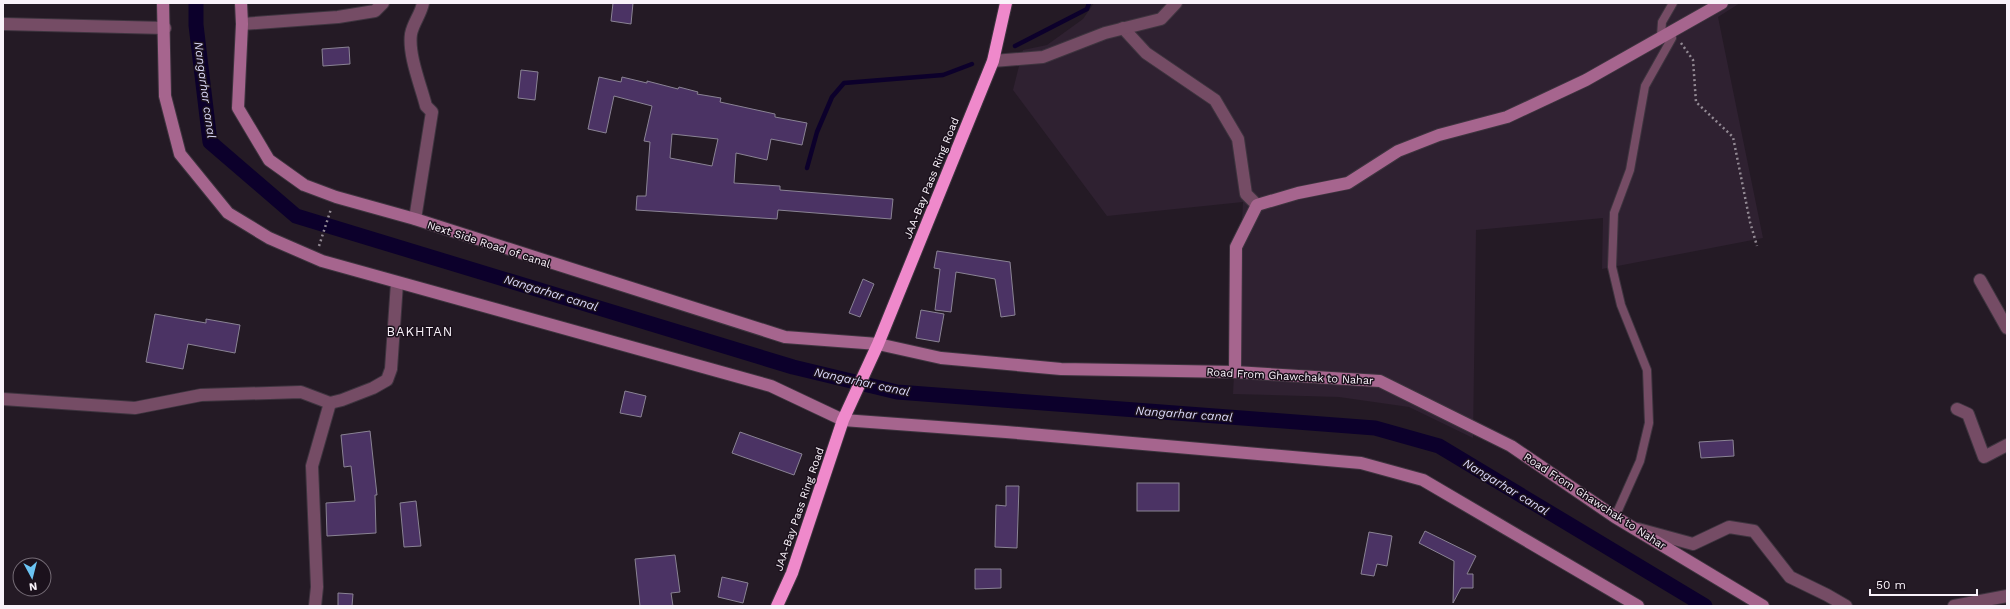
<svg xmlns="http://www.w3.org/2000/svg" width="2010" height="609" font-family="'Work Sans',sans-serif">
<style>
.built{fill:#2f2131}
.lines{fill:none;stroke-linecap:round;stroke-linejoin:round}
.stream{stroke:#0c002b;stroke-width:4.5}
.canal{stroke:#0c002b;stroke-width:15}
.building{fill:#4b3364;stroke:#8a8394;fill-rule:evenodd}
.lane-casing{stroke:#3e343f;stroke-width:10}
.street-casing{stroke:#3e343f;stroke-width:14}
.secondary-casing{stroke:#3e343f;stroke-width:14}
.highway-casing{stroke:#3e343f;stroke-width:14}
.path{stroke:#938a94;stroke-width:2.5;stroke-dasharray:2 3;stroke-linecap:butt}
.lane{stroke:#754c65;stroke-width:8}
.street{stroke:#754c65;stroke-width:12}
.secondary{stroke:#a6658e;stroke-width:12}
.highway{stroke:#ef89cb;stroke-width:12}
.labels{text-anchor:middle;stroke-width:3;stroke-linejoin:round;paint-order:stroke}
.street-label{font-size:11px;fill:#f9f2fa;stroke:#1b111c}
.water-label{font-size:12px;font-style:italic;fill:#dbd9fb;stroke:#1b111c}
.quarter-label{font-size:13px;letter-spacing:1px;fill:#f9f2fa;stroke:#1b111c}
</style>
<rect width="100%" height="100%" fill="#241a25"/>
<path class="built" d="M1094,3H1740L1718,17L1763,238L1602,269L1603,218L1476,230L1473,438L1409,407L1339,397L1233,394L1243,202L1107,216L1013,90L1023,50L1047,45L1083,19Z"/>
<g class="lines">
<g class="stream">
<path d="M1015,46L1087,9L1089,3"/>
<path d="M807,168L817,132L832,97L844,83L943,75L972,64"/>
</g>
<path class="canal" d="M196,3V25L210,142L296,216L793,367L897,392L1375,428L1439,446L1705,606"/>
</g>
<g class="building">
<path d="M613,3H633L631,24L611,21Z"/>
<path d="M349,47L350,64L323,66L322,49Z"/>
<path d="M521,70L538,72L535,100L518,98Z"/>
<path d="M599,77L621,82L622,77L647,83V81L678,89L679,87L698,92L697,94L721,98L720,102L775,114V117L807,123L802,145L771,139L767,160L736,153L734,183L780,186V190L893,199L891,219L778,210L777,219L636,210L637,196H646L650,142L644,141L652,106L614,96L606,133L588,129ZM672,134L718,139L712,166L670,158Z"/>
<path d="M937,251L1010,262L1015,315L1001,317L995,279L956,272L951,312L935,310L940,269L934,268Z"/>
<path d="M863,279L874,284L860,317L849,313Z"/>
<path d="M921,310L944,314L939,342L916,338Z"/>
<path d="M155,314L206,323V319L240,325L235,353L188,344L183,369L146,362Z"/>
<path d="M625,391L646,396L641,417L620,413Z"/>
<path d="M370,431L377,495H375L376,533L327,536L326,503L355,501L351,466L344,467L341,435Z"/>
<path d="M740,432L802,454L794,475L732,453Z"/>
<path d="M1733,440L1734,456L1701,458L1699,442Z"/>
<rect x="1137" y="483" width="42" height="28"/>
<path d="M1006,486H1019L1017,548L995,547L996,505L1006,506Z"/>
<path d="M416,501L421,546L404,547L400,503Z"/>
<path d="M1425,531L1476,556L1467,574H1473V588H1461L1453,603L1454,561L1419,543Z"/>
<path d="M1369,532L1392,536L1387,566L1377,564L1374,576L1361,574Z"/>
<path d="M675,555L680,592L671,593L673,606H640L635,559Z"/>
<path d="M975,569H1001V588L975,589Z"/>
<path d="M722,577L748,583L743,603L718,597Z"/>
<path d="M338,593L353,594L352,606H338Z"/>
</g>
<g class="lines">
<g class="lane-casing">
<g id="lane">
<path d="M1661,36L1662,22L1673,3"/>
<path d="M1615,517L1640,461L1649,423L1647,370L1621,305L1612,267L1614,213L1630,170L1645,86L1672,38"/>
</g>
</g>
<g class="street-casing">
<g id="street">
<path d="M3,24L165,28"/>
<path d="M242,24L338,17L375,11L383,3"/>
<path d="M1123,28L1146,53L1215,100L1238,139L1246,194L1257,205"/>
<path d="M993,61L1043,57L1105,33L1161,19L1176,3"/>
<path d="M415,219L432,112L426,106C421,86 408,55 411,34C413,23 421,14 423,3"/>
<path d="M1980,280L2007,328"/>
<path d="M3,399L135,408L201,395L301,392L330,403L342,400L373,388L387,380L391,369L397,283"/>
<path d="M1957,409L1968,414L1984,457L2007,445"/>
<path d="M1638,529L1693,544L1729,527L1754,531L1790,577L1827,595L1846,606"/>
<path d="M315,606L317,587L312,466L330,403"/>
<path d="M1954,606L2007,596"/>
</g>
</g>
<g class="secondary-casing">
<g id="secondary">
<path d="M163,3L165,96L180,154L228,213L269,238L322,261L771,386L843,420L1006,432L1361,463L1423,480L1638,606"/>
<path d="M241,3L242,24L238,108L269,160L304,185L336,197L415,219L785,337L878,344L941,358L1061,369L1235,372L1380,381L1511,446L1615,517L1763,606"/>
<path d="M1235,372L1236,247L1257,205L1298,193L1348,183L1398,151L1439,135L1507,117L1586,80L1722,3"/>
</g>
</g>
<g class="highway-casing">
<path id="highway" d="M777,606L792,573L843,420L878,344L993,61L1006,3"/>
</g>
<g class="path">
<path d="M1681,43L1693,60L1696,102L1733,137L1750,222L1757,246"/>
<path d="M319,246L331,209"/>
</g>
<use href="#lane" class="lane"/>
<use href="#street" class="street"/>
<use href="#secondary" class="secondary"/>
<use href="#highway" class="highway"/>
</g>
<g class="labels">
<g class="street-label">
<text transform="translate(931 178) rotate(-68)" y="4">JAA-Bay Pass Ring Road</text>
<text transform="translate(489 244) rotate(18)" y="4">Next Side Road of canal</text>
<text transform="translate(1290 376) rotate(3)" y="4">Road From Ghawchak to Nahar</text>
<text transform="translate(1595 501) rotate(33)" y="4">Road From Ghawchak to Nahar</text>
<text transform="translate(799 509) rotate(-71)" y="4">JAA-Bay Pass Ring Road</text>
</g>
<g class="water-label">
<text transform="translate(205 90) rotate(82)" y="4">Nangarhar canal</text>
<text transform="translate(551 293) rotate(17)" y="4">Nangarhar canal</text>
<text transform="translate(862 382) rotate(12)" y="4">Nangarhar canal</text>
<text transform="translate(1184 414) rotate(4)" y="4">Nangarhar canal</text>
<text transform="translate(1506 487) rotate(31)" y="4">Nangarhar canal</text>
</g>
<g class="quarter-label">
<text x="420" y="336">BAKHTAN</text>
</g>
</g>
<rect width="2010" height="609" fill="none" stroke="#f9f2fa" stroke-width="8"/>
<g transform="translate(32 577) rotate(173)"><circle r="19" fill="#1b111c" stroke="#746b75"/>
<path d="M0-3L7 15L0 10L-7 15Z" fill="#6bc3f2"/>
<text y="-6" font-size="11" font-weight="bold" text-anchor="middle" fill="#f9f2fa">N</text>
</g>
<path d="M1870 589v6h107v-6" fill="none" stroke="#f9f2fa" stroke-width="2"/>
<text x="1876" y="589" font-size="12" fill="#f9f2fa" stroke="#1b111c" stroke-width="3" paint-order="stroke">50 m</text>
</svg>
